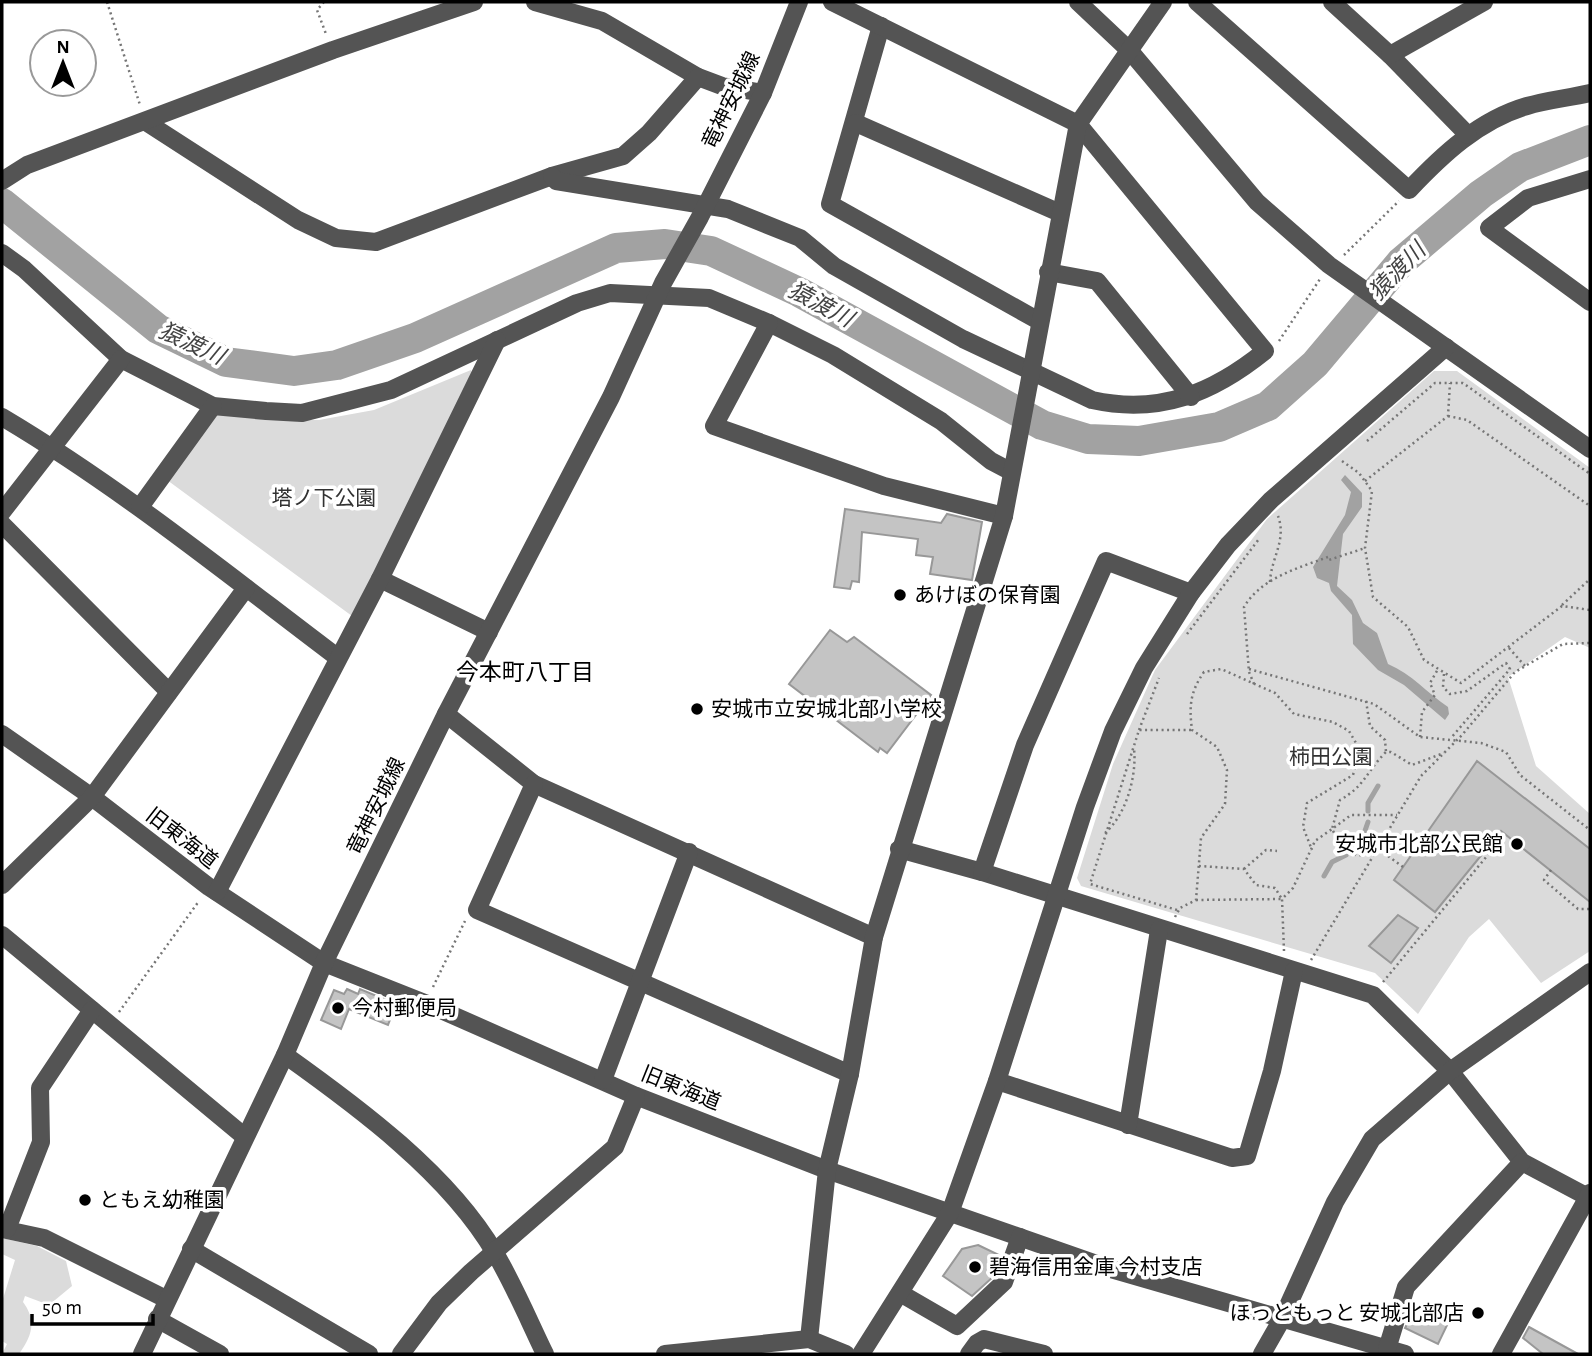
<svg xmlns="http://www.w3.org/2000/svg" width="1592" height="1356" font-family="'Alegreya Sans','Noto Sans JP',sans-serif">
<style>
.green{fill:#dbdbdb}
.water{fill:#a2a2a2}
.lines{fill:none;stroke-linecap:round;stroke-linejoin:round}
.stream{stroke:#a2a2a2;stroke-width:5}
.river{stroke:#a2a2a2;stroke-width:30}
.building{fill:#c4c4c4;stroke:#989898;stroke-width:2}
.path{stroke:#767676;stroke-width:2.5;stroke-dasharray:2 3.5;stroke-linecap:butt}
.minor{stroke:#545454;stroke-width:18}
.poi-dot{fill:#000;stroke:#fff;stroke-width:2.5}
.labels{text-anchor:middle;stroke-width:7;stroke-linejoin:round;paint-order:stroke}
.street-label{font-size:21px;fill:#000;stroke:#fff}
.park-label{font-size:21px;fill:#323232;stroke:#fff}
.poi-label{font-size:21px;fill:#000;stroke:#fff;text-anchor:start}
.water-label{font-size:23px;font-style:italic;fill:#434343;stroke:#fff}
.neighbourhood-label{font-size:23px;fill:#000;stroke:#fff}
</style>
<rect width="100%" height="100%" fill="#fff"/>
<g class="green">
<path d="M471,370L473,374L352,616L167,480L218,414L229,412L265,420H319L374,410Z"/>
<path d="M1434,371H1457L1590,468V648L1565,637L1508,677L1536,766L1590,814V951L1541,983L1489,919L1469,937L1418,1014L1375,973L1081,886L1077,878L1113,764L1155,670L1267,519Z"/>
<path d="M2,1238L37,1246L66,1261L72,1286L49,1305L25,1296L23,1302C37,1321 32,1336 19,1354H2L7,1344L2,1341V1302L15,1260L2,1254Z"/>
</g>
<path class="water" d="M1345,475L1362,493V507L1343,534L1337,586L1352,600L1363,623L1377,633L1388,664C1412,674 1427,693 1448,707L1449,714L1445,720L1404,685L1378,670L1353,644L1352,615L1331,591L1329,583L1317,578L1313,567L1345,515L1351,492L1341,480Z"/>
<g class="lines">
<g class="stream">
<path d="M1368,811V803L1378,786"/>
<path d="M1351,852L1359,848L1368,822"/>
<path d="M1324,876L1332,862L1346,855"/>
</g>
<path class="river" d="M2,203L158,329L226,362L294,371L337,365L415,338L616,248L665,244L711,251L799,292L1042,425L1088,439L1139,441L1219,427L1268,406L1315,364L1401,262L1481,194L1520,167L1590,140"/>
</g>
<g class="building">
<path d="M845,509L941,523L947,514L982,522L972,580L930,574L933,557L916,555L918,539L862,532L859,582L852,581L850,589L834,587Z"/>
<path d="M830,630L847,642L854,637L931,695L887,753L880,748L878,752L789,684Z"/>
<path d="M1477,761L1590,849V902L1501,831L1435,912L1394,880Z"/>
<path d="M1398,915L1418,928L1391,963L1369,946Z"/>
<path d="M347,989L358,994L360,989L396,1004L388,1025L349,1009L341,1029L321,1020L334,990L344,994Z"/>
<path d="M978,1245L1001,1256L994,1276L972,1296L943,1276L962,1249Z"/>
<path d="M1415,1308L1449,1321L1438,1344L1405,1328Z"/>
<path d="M1529,1327L1578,1354H1543L1523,1338Z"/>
</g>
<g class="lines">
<g class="path">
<path d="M107,2L140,105"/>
<path d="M324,2L317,10L326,34"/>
<path d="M1344,255L1399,201"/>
<path d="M1279,341L1320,279"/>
<path d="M1448,416L1467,420L1590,506"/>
<path d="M1367,441L1435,383H1463L1590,474"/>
<path d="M1342,461L1359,473L1372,491L1365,548L1373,597L1408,627L1424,660L1461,683L1562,606L1590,610"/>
<path d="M1365,481L1448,416L1450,383"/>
<path d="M1270,582C1271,558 1287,540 1278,516"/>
<path d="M1562,605L1590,579"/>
<path d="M1187,634L1259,539"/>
<path d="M1509,648L1525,666"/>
<path d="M1249,669L1374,704L1420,737L1481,743L1506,752L1520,775L1590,830"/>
<path d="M1444,674L1443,687L1450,694L1467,691L1506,663L1510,669L1451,738"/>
<path d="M1254,684L1249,672L1244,607C1261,578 1298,568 1328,557L1329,560L1365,548"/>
<path d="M1366,701L1370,726L1385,740L1386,752"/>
<path d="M1139,730L1159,678"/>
<path d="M1420,737L1422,712L1435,695L1430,683L1438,669"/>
<path d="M1105,833C1126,815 1137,776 1134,749"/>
<path d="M1403,867L1377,848L1358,856L1342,848L1332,829L1340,800C1365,786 1366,772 1386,752H1391L1412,765L1444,753"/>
<path d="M1244,869L1266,850L1277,851"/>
<path d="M1551,870L1544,880L1578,909H1590"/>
<path d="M1196,900L1282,899L1275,888L1256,885L1244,869L1199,866"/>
<path d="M1177,910L1090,884L1139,730H1192"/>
<path d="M1175,917L1180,908L1196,900L1201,838L1225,804L1227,770L1217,747L1192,730C1189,706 1190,692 1204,672L1221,669L1275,693L1294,714L1333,722L1349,731L1356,743L1357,761L1353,775L1307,803L1303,827L1312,850"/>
<path d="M1284,951L1282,899L1293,888L1315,841L1332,829L1351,815H1397"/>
<path d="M1311,960L1421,776L1462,735L1515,672L1563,644L1590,643"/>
<path d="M1383,982L1501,839"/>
<path d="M433,987L465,921"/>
<path d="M119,1012L199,901"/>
</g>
<g class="minor">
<path d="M535,2L602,21L698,77L722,86L763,93"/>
<path d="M1078,2L1130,51L1257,202L1329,265L1590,449"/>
<path d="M1197,2L1409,190C1442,155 1479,120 1527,106C1547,100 1569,98 1590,93"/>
<path d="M1332,2L1390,55L1468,135"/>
<path d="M881,26L830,204L1039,321"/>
<path d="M1390,55L1484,2"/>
<path d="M146,122L298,220L336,238L376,242L552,176L623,156L649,133L698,77"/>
<path d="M856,123L1060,213"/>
<path d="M552,176L556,181L728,209L800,238L834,266L963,339L1092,400C1160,415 1213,393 1265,351L1078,124L832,2"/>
<path d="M1590,179L1528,198L1489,228L1590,302"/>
<path d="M2,181L27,165L333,50L474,2"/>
<path d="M2,253L24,269L121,359L213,406L266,411L302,413L391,390L577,303L610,293L709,298L769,323L833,355L941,421L991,461L1010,471"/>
<path d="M1048,272L1097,281L1191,397"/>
<path d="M769,323L714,426L884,486L1004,516"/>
<path d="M2,417C120,487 227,574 337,657"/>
<path d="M140,507L213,406"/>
<path d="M2,512L121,359"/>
<path d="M2,524L169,692"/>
<path d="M380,579L489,632"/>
<path d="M446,714L534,784L874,937"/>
<path d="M2,734L92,797L209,887L324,963L425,1003L636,1096L827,1170L1111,1269L1405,1354"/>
<path d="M534,784L477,910L850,1074"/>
<path d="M899,849L982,872L1373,995L1450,1071L1522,1162L1588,1197"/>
<path d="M982,872L1025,745L1106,561L1191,593"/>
<path d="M2,885L92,797L246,588"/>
<path d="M217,892L380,579L497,340"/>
<path d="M2,935L245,1137"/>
<path d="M285,1055C358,1107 449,1174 495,1253C514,1285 529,1321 545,1354"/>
<path d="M603,1080L689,852"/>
<path d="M997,1081L1232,1158L1247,1156L1272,1071L1294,971"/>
<path d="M1128,1125L1159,930"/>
<path d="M2,1229L44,1238L166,1299"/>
<path d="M7,1229L41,1142L40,1088L92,1010"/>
<path d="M191,1249L369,1354"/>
<path d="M900,1293L957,1326L1004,1282L1020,1237"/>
<path d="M157,1319L220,1354"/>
<path d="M809,1339L827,1170L850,1074L874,937L1004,516L1078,124L1163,2"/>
<path d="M1387,1349L1406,1287L1522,1162"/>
<path d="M142,1354L285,1055L324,963L446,714L611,397L663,283L700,217L763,93L799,2"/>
<path d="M401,1354L439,1303L471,1272L615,1147L636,1096"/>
<path d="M665,1354L809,1339L846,1354"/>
<path d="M861,1354L950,1213L997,1081L1085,807L1113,731L1144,668L1191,593L1228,545L1271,500L1446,347"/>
<path d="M969,1354L977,1343L984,1339L1044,1354"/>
<path d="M1262,1354L1282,1319L1335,1202L1372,1139L1450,1071L1590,972"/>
<path d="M1501,1354L1590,1193"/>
</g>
</g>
<g class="poi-dot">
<circle cx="900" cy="595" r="7"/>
<circle cx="697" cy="709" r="7"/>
<circle cx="1517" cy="844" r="7"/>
<circle cx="338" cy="1008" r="7"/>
<circle cx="85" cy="1200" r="7"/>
<circle cx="975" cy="1267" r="7"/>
<circle cx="1478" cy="1313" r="7"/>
</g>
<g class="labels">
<g class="street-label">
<text transform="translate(731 100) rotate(-64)" y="7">竜神安城線</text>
<text transform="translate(376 806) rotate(-64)" y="7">竜神安城線</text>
<text transform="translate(182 838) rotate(38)" y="7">旧東海道</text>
<text transform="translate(681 1088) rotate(22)" y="7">旧東海道</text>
</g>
<g class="park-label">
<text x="324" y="505">塔ノ下公園</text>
<text x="1331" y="764">柿田公園</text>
</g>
<g class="poi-label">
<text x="914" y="602">あけぼの保育園</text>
<text x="711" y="716">安城市立安城北部小学校</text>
<text x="1503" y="851" text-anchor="end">安城市北部公民館</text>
<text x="352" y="1015">今村郵便局</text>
<text x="99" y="1207">ともえ幼稚園</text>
<text x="989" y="1274">碧海信用金庫 今村支店</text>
<text x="1464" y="1320" text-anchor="end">ほっともっと 安城北部店</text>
</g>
<g class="water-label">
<text transform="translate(1397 271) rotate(-46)" y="8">猿渡川</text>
<text transform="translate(821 304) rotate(28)" y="8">猿渡川</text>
<text transform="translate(192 343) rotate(25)" y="8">猿渡川</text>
</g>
<g class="neighbourhood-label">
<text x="525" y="680">今本町八丁目</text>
</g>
</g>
<rect width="1592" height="1356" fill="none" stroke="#000000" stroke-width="7"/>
<g transform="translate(63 63)"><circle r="33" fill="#ffffff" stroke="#999999" stroke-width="2"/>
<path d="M0-5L12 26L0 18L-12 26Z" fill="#000000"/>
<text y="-10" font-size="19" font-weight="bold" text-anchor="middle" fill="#000000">N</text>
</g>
<path d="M32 1314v10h121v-10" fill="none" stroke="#000000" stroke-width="3.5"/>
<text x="42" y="1314" font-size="21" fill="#000000" stroke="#ffffff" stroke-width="5" paint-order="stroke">50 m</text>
</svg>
